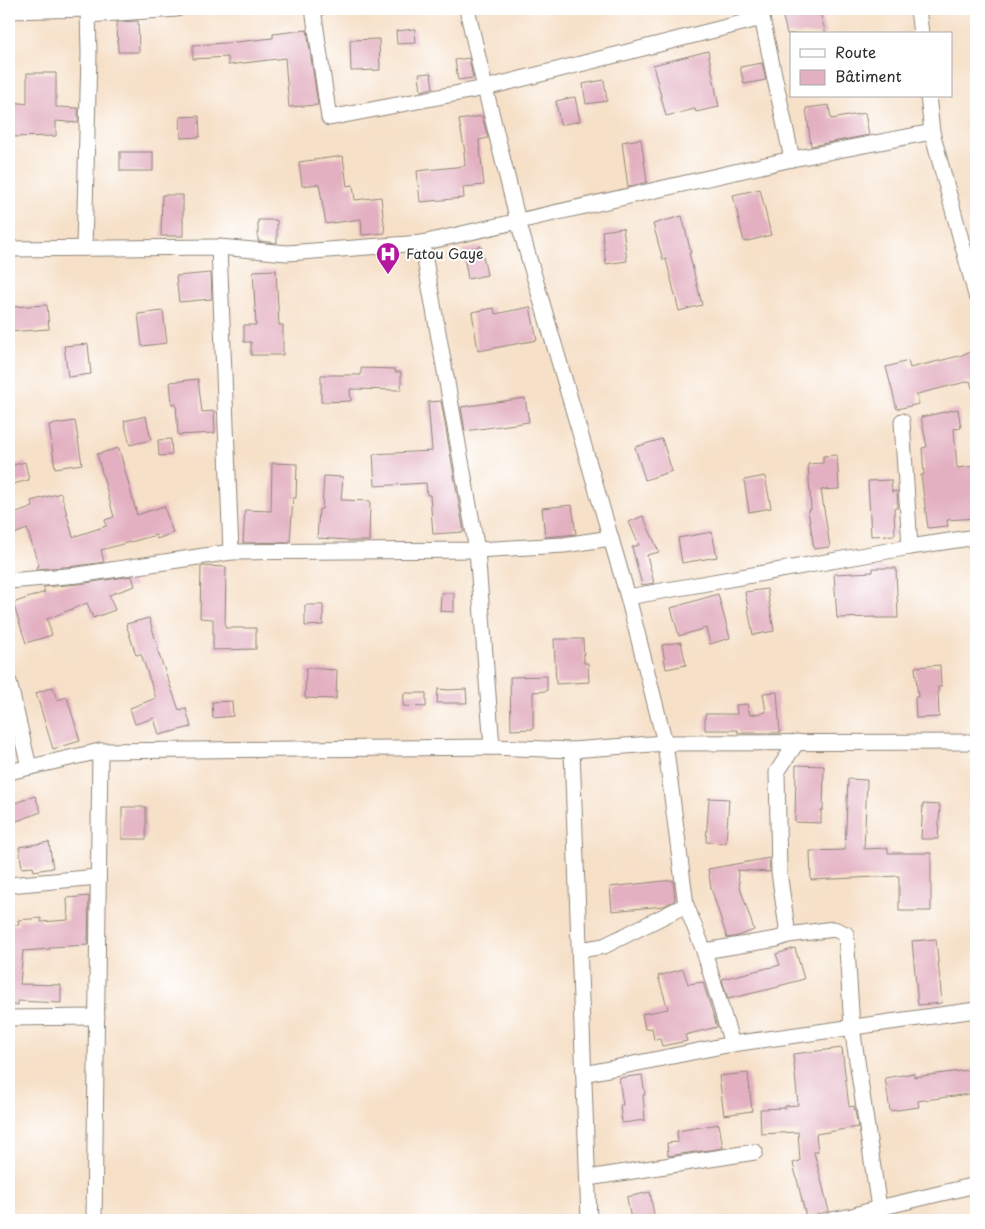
<svg xmlns="http://www.w3.org/2000/svg" width="985" height="1229" font-family="'Playpen Sans',sans-serif">
<style>
.building{fill:#e3b0c1}
.lines{fill:none;stroke-linecap:round;stroke-linejoin:round}
.minor-casing{stroke:#90867a;stroke-width:17}
.minor{stroke:#fff;stroke-width:15}
.labels{text-anchor:middle;stroke-width:4;stroke-linejoin:round;paint-order:stroke}
.poi-label{font-size:14px;fill:#2b2b2b;stroke:#fff;text-anchor:start}
</style>
<rect width="100%" height="100%" fill="#fff"/>
<filter id="ink" filterUnits="userSpaceOnUse"><feTurbulence type="fractalNoise" baseFrequency=".02" numOctaves="2"/><feDisplacementMap in="SourceGraphic" scale="10" xChannelSelector="R" yChannelSelector="G"/><feConvolveMatrix kernelMatrix="1 2 1 2 8 2 1 2 1" color-interpolation-filters="sRGB"/></filter>
<filter id="wash" filterUnits="userSpaceOnUse"><feTurbulence type="fractalNoise" baseFrequency=".0096" numOctaves="4" result="noise"/><feDisplacementMap in="SourceGraphic" scale="20" xChannelSelector="R" yChannelSelector="G"/><feGaussianBlur stdDeviation="1.12" result="paint"/><feColorMatrix in="noise" values="0 0 0 0 0 0 0 0 0 0 0 0 0 0 0 0 0 1.4 0 .05"/><feComposite in="paint" operator="in"/></filter>
<g filter="url(#wash)">
<rect width="100%" height="100%" fill="#f6e0c8"/>
<g id="blocks">
<g class="building">
<path d="M781,9H819L826,34H787Z"/>
<path d="M138,21L139,52H118L117,22Z"/>
<path d="M415,29L416,43L397,44L396,31Z"/>
<path d="M307,30L318,105L289,107L285,58L228,65V57L193,59V45L226,43L273,38V34Z"/>
<path d="M379,39L380,70L351,71L350,40Z"/>
<path d="M708,51L719,107L696,112L695,109L666,116L653,65Z"/>
<path d="M469,58L473,78L458,80L455,60Z"/>
<path d="M762,63L766,80L744,84L740,67Z"/>
<path d="M27,73H56V107L78,108V123L56,121V136L10,137L13,102L27,104Z"/>
<path d="M431,73L433,88L421,91L419,74Z"/>
<path d="M604,80L607,101L586,104L583,84Z"/>
<path d="M575,97L580,121L560,125L556,101Z"/>
<path d="M829,105L831,119L865,113L869,135L811,146L806,108Z"/>
<path d="M199,116L200,137L181,138L180,117Z"/>
<path d="M482,116L488,138L479,140L484,185L463,187L464,198L420,202L417,171L465,166L464,152H465L459,120Z"/>
<path d="M641,139L647,182L628,187L622,142Z"/>
<rect x="120" y="152" width="33" height="19"/>
<path d="M343,156L347,186L353,185L355,200L381,197L385,233L362,235L361,219L326,224L319,184L302,186L299,162Z"/>
<path d="M760,189L771,235L744,242L733,195Z"/>
<path d="M162,195H183V236H161Z"/>
<path d="M682,216L691,253H689L702,305L679,311L666,259L663,260L653,224Z"/>
<path d="M258,220H277V243L258,241Z"/>
<path d="M623,228L627,261L606,264L602,231Z"/>
<path d="M481,246L487,275L468,279L463,250Z"/>
<path d="M276,270L279,325H283V355H251V342H244V325H256L253,271Z"/>
<path d="M211,273L212,299L179,302L176,276Z"/>
<path d="M47,305L49,329L9,332V307Z"/>
<path d="M530,307L537,340L478,351L472,312L494,308L495,314Z"/>
<path d="M163,311L167,343L142,346L138,314Z"/>
<path d="M88,344L91,374L68,377L64,346Z"/>
<path d="M976,351V387L972,388L970,381L917,394L919,404L897,409L886,367L908,361L910,368L963,355V354Z"/>
<path d="M361,368L395,369V372H401V390L350,389L351,401L321,402V375H361Z"/>
<path d="M198,379L202,412L214,411L215,433L178,435L176,404H172L170,382Z"/>
<path d="M525,398L529,422L465,431L461,407Z"/>
<path d="M441,401L464,532L433,534L430,495H427L426,483L375,486L373,454L432,451L428,402Z"/>
<path d="M958,409L961,428L954,429L957,468L976,466V518L947,520L948,526L928,528L921,475H924L922,448L927,447L921,417Z"/>
<path d="M146,416L151,440L130,445L124,421Z"/>
<path d="M75,421L82,464L55,468L49,425Z"/>
<path d="M171,439L172,455L159,456L158,440Z"/>
<path d="M662,439L672,471L645,480L635,447Z"/>
<path d="M119,448L137,515L164,506L173,533L157,539L156,535L101,550L104,562L77,566L36,569L35,568L39,566L27,529L9,536V516L33,507L31,501L61,493L73,537L106,526L105,520L114,517L97,454Z"/>
<path d="M837,455L839,489L821,490L830,547L814,549L808,510L811,509L808,464L823,463V456Z"/>
<path d="M25,462L29,480L9,485V466Z"/>
<path d="M272,463L297,464L296,498H293L290,542L243,543L245,510L271,511Z"/>
<path d="M324,476L343,477L341,500L370,501L369,541H348V540L317,538L319,509H322Z"/>
<path d="M765,476L771,508L749,512L744,480Z"/>
<path d="M891,480L892,492L897,491L898,508H894L895,535L871,536L868,481Z"/>
<path d="M572,505L576,534L545,537L542,508Z"/>
<path d="M643,516L659,552L647,555L654,583L642,585L632,547L639,545L629,522Z"/>
<path d="M712,532L717,557L682,563L678,538Z"/>
<path d="M201,566L226,567L225,628H256V649L213,650V619L200,618Z"/>
<path d="M873,568H896L898,618H875V617L837,618L834,574L873,572Z"/>
<path d="M132,576L135,586L109,595L115,610L93,618L87,603L47,619L52,635L26,643L13,603L45,592L43,587L79,584Z"/>
<path d="M767,589L774,631L753,635L745,592Z"/>
<path d="M441,593H454V612L440,611Z"/>
<path d="M718,594L730,638L710,644L706,628L679,636L671,608Z"/>
<path d="M305,605H323V625L305,626Z"/>
<path d="M149,618L158,648L157,649L179,710L186,708L191,727L159,735L154,718L135,724L130,708L156,698L141,654L136,655L126,624Z"/>
<path d="M554,639H583L584,663H588L589,682L556,684Z"/>
<path d="M681,642L686,665L666,669L662,645Z"/>
<path d="M940,665L941,687H938L939,717L916,718L915,697H918L915,667Z"/>
<path d="M306,668L337,670L336,699L305,698Z"/>
<path d="M547,676V691L533,692V729L511,730L510,677Z"/>
<path d="M53,687L57,700L67,697L80,741L53,749L36,693Z"/>
<path d="M438,689L449,690L466,689L467,703H437Z"/>
<path d="M777,692L780,733H738V730H705V714H737L736,705L747,704L750,715L766,712L763,693Z"/>
<path d="M404,693H426V707L403,706Z"/>
<path d="M232,701L233,716L213,718L212,702Z"/>
<path d="M796,765L824,766L823,810H821V823L795,822Z"/>
<path d="M848,779L867,780L864,849L888,848V853H931V911H899V876L811,880L810,851L845,850Z"/>
<path d="M35,796L41,812L9,824V805Z"/>
<path d="M709,798L729,799L726,843L706,842Z"/>
<path d="M923,804L940,805L938,839H921Z"/>
<rect x="122" y="807" width="24" height="32"/>
<path d="M49,842L53,868L34,871L33,867L22,868L19,847Z"/>
<path d="M769,858L770,872L737,870L740,887L754,930L738,936L727,938L711,888L708,869Z"/>
<path d="M673,880L675,900L664,906L612,911L610,887Z"/>
<path d="M89,896L88,945L50,947V949L23,951L20,984L61,985V1003L18,1001V1005H9V925H19L18,920L41,918V922L68,920L67,898Z"/>
<path d="M936,939L942,1003L918,1005L912,941Z"/>
<path d="M795,948L804,979L779,986V987L728,999L722,979L780,965L776,954Z"/>
<path d="M683,969L688,984L703,982L717,1027L685,1035L687,1041L662,1046L660,1039L654,1040L652,1028L645,1029L642,1014L668,1009L658,976Z"/>
<path d="M842,1048L849,1107L854,1106L858,1127L816,1134L818,1152H814L829,1211L806,1217L793,1163L800,1161L798,1132L761,1134L760,1109L785,1108V1106L798,1105L793,1054Z"/>
<path d="M976,1069V1093L918,1101L919,1107L890,1111L885,1078L914,1073V1077Z"/>
<path d="M748,1073L752,1111L724,1115L719,1076Z"/>
<path d="M642,1075L645,1095H643L645,1120L622,1123L620,1105H623L619,1078Z"/>
<path d="M719,1124L723,1148L668,1156L667,1143L678,1142L677,1131Z"/>
<path d="M650,1192L655,1220H631L627,1197Z"/>
</g>
</g>
</g>
<g filter="url(#ink)">
<use href="#blocks" fill-opacity="0" stroke="#90867a" stroke-width="1"/>
<g class="lines">
<g class="minor-casing">
<g id="minor">
<path d="M313,9L329,118L485,88L762,18"/>
<path d="M467,9L485,88L518,221L628,597L665,743L686,905L704,951L732,1044"/>
<path d="M759,9L762,18L792,159"/>
<path d="M918,9L921,34"/>
<path d="M9,11L88,9"/>
<path d="M88,15L177,9"/>
<path d="M928,96L932,132L976,295"/>
<path d="M422,243L477,550L492,747"/>
<path d="M219,247L231,552"/>
<path d="M84,248L89,54L88,9"/>
<path d="M9,249L219,247L287,253L422,243L792,159L932,132"/>
<path d="M902,421L910,547"/>
<path d="M9,581L78,575L231,552L477,550L564,545L611,538"/>
<path d="M628,597L910,547L976,537"/>
<path d="M9,682L29,767"/>
<path d="M572,750L589,1220"/>
<path d="M9,772L100,751L492,747L572,750L665,743L976,742"/>
<path d="M9,885L98,877"/>
<path d="M788,935L779,872L777,772L797,742"/>
<path d="M580,950L604,946L686,905"/>
<path d="M704,951L777,939L788,935L834,929L846,934L852,1027L879,1208"/>
<path d="M9,1018L97,1017"/>
<path d="M584,1074L732,1044L976,1010"/>
<path d="M588,1178L755,1152"/>
<path d="M94,1220L100,751"/>
<path d="M831,1220L852,1216L879,1208L976,1185"/>
</g>
</g>
<use href="#minor" class="minor"/>
</g>
</g>
<defs>
<g id="hospital-pin" transform="scale(1.25)"><path d="M0 17L-7.5 6A9.5 9.5 0 1 1 7.5 6Z" fill="#b5179e" stroke="#fff"/><path d="M-5-5h3v3.5h4V-5h3V5h-3V1.5h-4V5h-3Z" fill="#fff"/></g>
</defs>
<g fill-rule="evenodd">
<use href="#hospital-pin" x="388" y="254"/>
</g>
<g class="labels">
<g class="poi-label">
<text x="406" y="259">Fatou Gaye</text>
</g>
</g>
<rect width="985" height="1229" fill="none" stroke="#fff" stroke-width="30"/>
<rect x="790" y="32" width="162" height="65" fill="#ffffff" stroke="#aaaaaa"/>
<rect x="800" y="49" width="25" height="8" fill="#ffffff" stroke="#aaaaaa"/>
<text x="835" y="58" font-size="15" fill="#2b2b2b">Route</text>
<rect x="800" y="70" width="25" height="15" fill="#e3b0c1" stroke="#aaaaaa"/>
<text x="835" y="82" font-size="15" fill="#2b2b2b">Bâtiment</text>
</svg>
